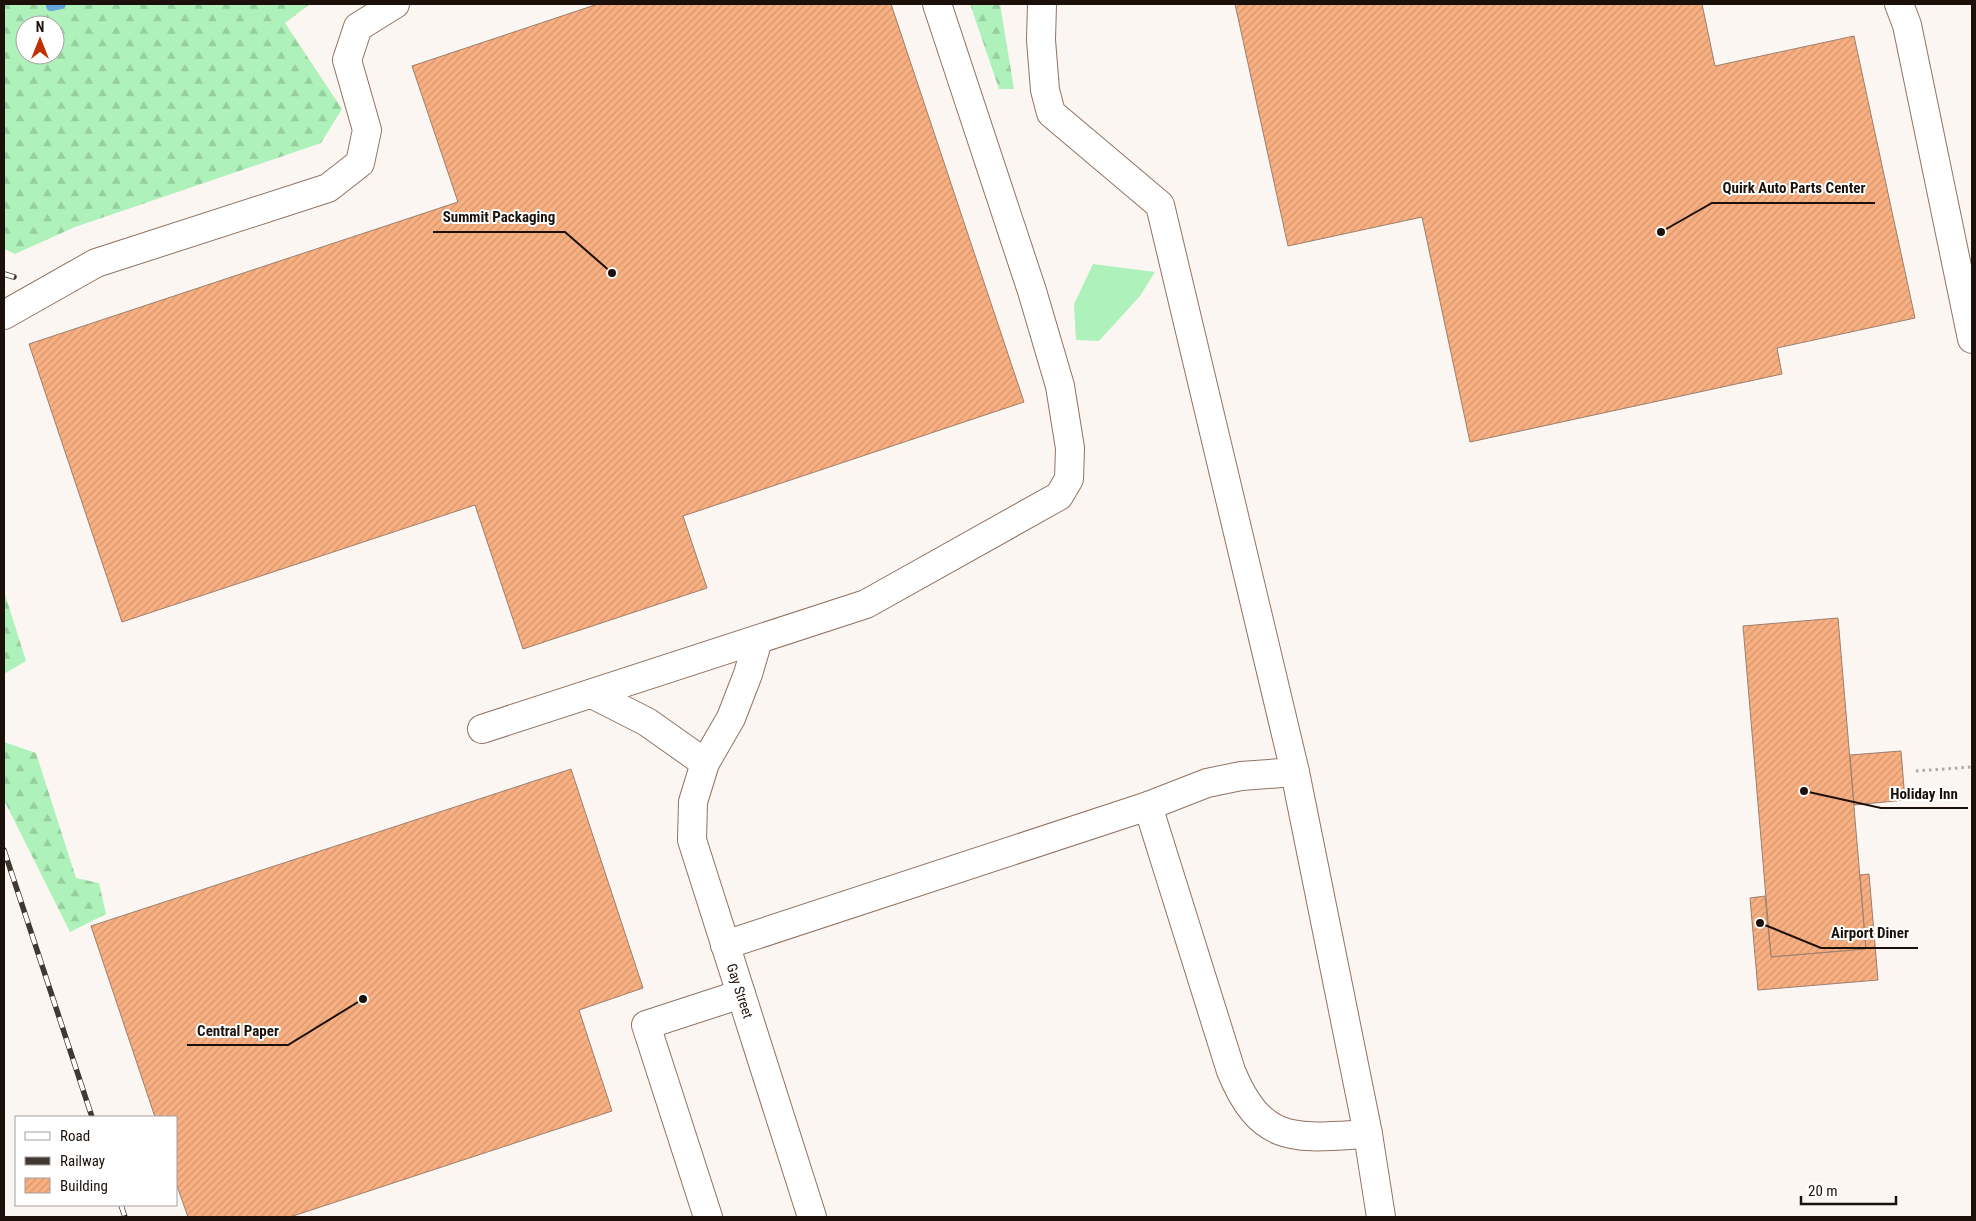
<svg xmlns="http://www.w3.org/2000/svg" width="1976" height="1221" font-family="'Roboto Condensed',sans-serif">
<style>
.grass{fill:#aff1bb}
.forest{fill:url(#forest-firs);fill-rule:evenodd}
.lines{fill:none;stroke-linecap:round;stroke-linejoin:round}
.stream{stroke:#63a6dc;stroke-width:10}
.building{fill:url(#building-hatch);stroke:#9c7f6d}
.minor-casing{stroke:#907362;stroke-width:30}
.path{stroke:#b1a9a4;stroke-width:3;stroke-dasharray:2.5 4;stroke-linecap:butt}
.minor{stroke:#fff;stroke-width:28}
.rail-casing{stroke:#423832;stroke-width:5.5}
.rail{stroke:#fff;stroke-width:4;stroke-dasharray:11;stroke-linecap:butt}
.labels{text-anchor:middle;stroke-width:4;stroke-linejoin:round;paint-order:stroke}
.street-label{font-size:14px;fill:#1c110a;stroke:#fff}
.leader{fill:none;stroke:#1c110a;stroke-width:2}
.callout-dot{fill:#1c110a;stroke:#fff;stroke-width:2}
.callout-label{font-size:15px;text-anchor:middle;font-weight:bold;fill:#1c110a;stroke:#fff;stroke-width:4;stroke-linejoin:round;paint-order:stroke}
</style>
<defs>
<pattern id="forest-firs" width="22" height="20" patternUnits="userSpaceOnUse" patternTransform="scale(1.25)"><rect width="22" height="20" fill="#aff1bb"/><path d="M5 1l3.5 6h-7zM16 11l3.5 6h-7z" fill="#96ce9f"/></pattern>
<pattern id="building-hatch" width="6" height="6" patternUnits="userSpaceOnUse" patternTransform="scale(1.25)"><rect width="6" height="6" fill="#f8af81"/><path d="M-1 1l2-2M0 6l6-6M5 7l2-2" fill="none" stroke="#d4966e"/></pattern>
</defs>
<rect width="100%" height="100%" fill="#fcf6f2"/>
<path class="grass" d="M1093,264L1155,272L1140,296L1099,341L1076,340L1074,304Z"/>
<g class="forest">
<path d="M4,4H310L285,23L342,109L321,143L75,227L15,254L4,249ZM25,25H55V55H25Z"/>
<path d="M970,4H1000L1014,89H999Z"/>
<path d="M4,591L26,661L4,674Z"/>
<path d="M4,742L36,753L76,878L99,883L106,914L70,932L4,800Z"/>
</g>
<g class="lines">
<path class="stream" d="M51,6L61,4"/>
</g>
<g class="building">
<path d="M598,4H891L1024,402L683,516L707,588L523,649L475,505L122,622L29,344L458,202L412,66Z"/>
<path d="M1235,4H1702L1715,66L1854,36L1915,318L1777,348L1782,374L1470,442L1422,217L1288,246Z"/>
<path d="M1838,618L1866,949L1771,957L1743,626Z"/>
<path d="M1901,751L1905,800L1854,805L1850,755Z"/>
<path d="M571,769L643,988L579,1010L612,1111L290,1217H188L176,1183V1117H155L91,926Z"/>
<path d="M1869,874L1878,980L1758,990L1750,898L1765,896L1771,957L1866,949L1860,875Z"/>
</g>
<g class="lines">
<g class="minor-casing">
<g id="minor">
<path d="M1042,4L1041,40L1045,90L1051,113L1160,205L1295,772L1368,1134L1381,1217"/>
<path d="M1899,4L1907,25L1972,339"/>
<path d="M4,315L96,263L328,188L360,163L367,130L347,60L358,27L395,4"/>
<path d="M758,640L748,674L731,718L705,763L693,802L692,840L812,1217"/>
<path d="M592,694L647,722L705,763"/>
<path d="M482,729L866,604L1059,496L1069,479L1070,448L1060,386L1032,291L937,4"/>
<path d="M1148,806L1231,1071C1262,1146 1296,1138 1368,1134"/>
<path d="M725,945L1148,806L1207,783L1241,776L1295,772"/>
<path d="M708,1217L646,1025L741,994"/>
</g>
</g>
<path class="path" d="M1916,771L1972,767"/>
<use href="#minor" class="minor"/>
<g class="rail-casing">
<g id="rail">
<path d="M4,274L14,277"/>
<path d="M4,850L92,1117"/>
<path d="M121,1205L125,1217"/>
</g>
</g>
<use href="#rail" class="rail"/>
</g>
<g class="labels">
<g class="street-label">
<text transform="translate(740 991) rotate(72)" y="5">Gay Street</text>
</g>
</g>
<path class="leader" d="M1661 232L1712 203H1875M612 273L565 232H433M1804 791L1881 808H1968M1760 923L1821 948H1918M363 999L288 1045H187"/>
<g class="callout-dot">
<circle cx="1661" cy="232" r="5"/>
<circle cx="612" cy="273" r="5"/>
<circle cx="1804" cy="791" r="5"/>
<circle cx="1760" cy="923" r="5"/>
<circle cx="363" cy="999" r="5"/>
</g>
<g class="callout-label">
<text x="1794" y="193">Quirk Auto Parts Center</text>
<text x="499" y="222">Summit Packaging</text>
<text x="1924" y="799">Holiday Inn</text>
<text x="1870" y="938">Airport Diner</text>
<text x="238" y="1036">Central Paper</text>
</g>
<rect width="1976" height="1221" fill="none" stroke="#1c110a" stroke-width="10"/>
<rect x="15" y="1116" width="162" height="90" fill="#ffffff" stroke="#a4a09d"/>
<rect x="25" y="1132" width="25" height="8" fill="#ffffff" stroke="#a4a09d"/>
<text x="60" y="1141" font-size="15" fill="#1c110a">Road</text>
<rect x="25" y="1157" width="25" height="8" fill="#423832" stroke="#a4a09d"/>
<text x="60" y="1166" font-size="15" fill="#1c110a">Railway</text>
<rect x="25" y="1178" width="25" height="15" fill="url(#building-hatch)" stroke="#a4a09d"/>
<text x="60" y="1191" font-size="15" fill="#1c110a">Building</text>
<g transform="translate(40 40)"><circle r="24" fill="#ffffff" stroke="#a4a09d"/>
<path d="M0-4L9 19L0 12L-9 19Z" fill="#bc3301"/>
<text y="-8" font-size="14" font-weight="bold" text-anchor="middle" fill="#1c110a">N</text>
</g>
<path d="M1801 1196v8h95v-8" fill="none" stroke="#1c110a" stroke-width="2.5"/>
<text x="1808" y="1196" font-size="15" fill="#1c110a" stroke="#ffffff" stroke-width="4" paint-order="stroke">20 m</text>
</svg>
